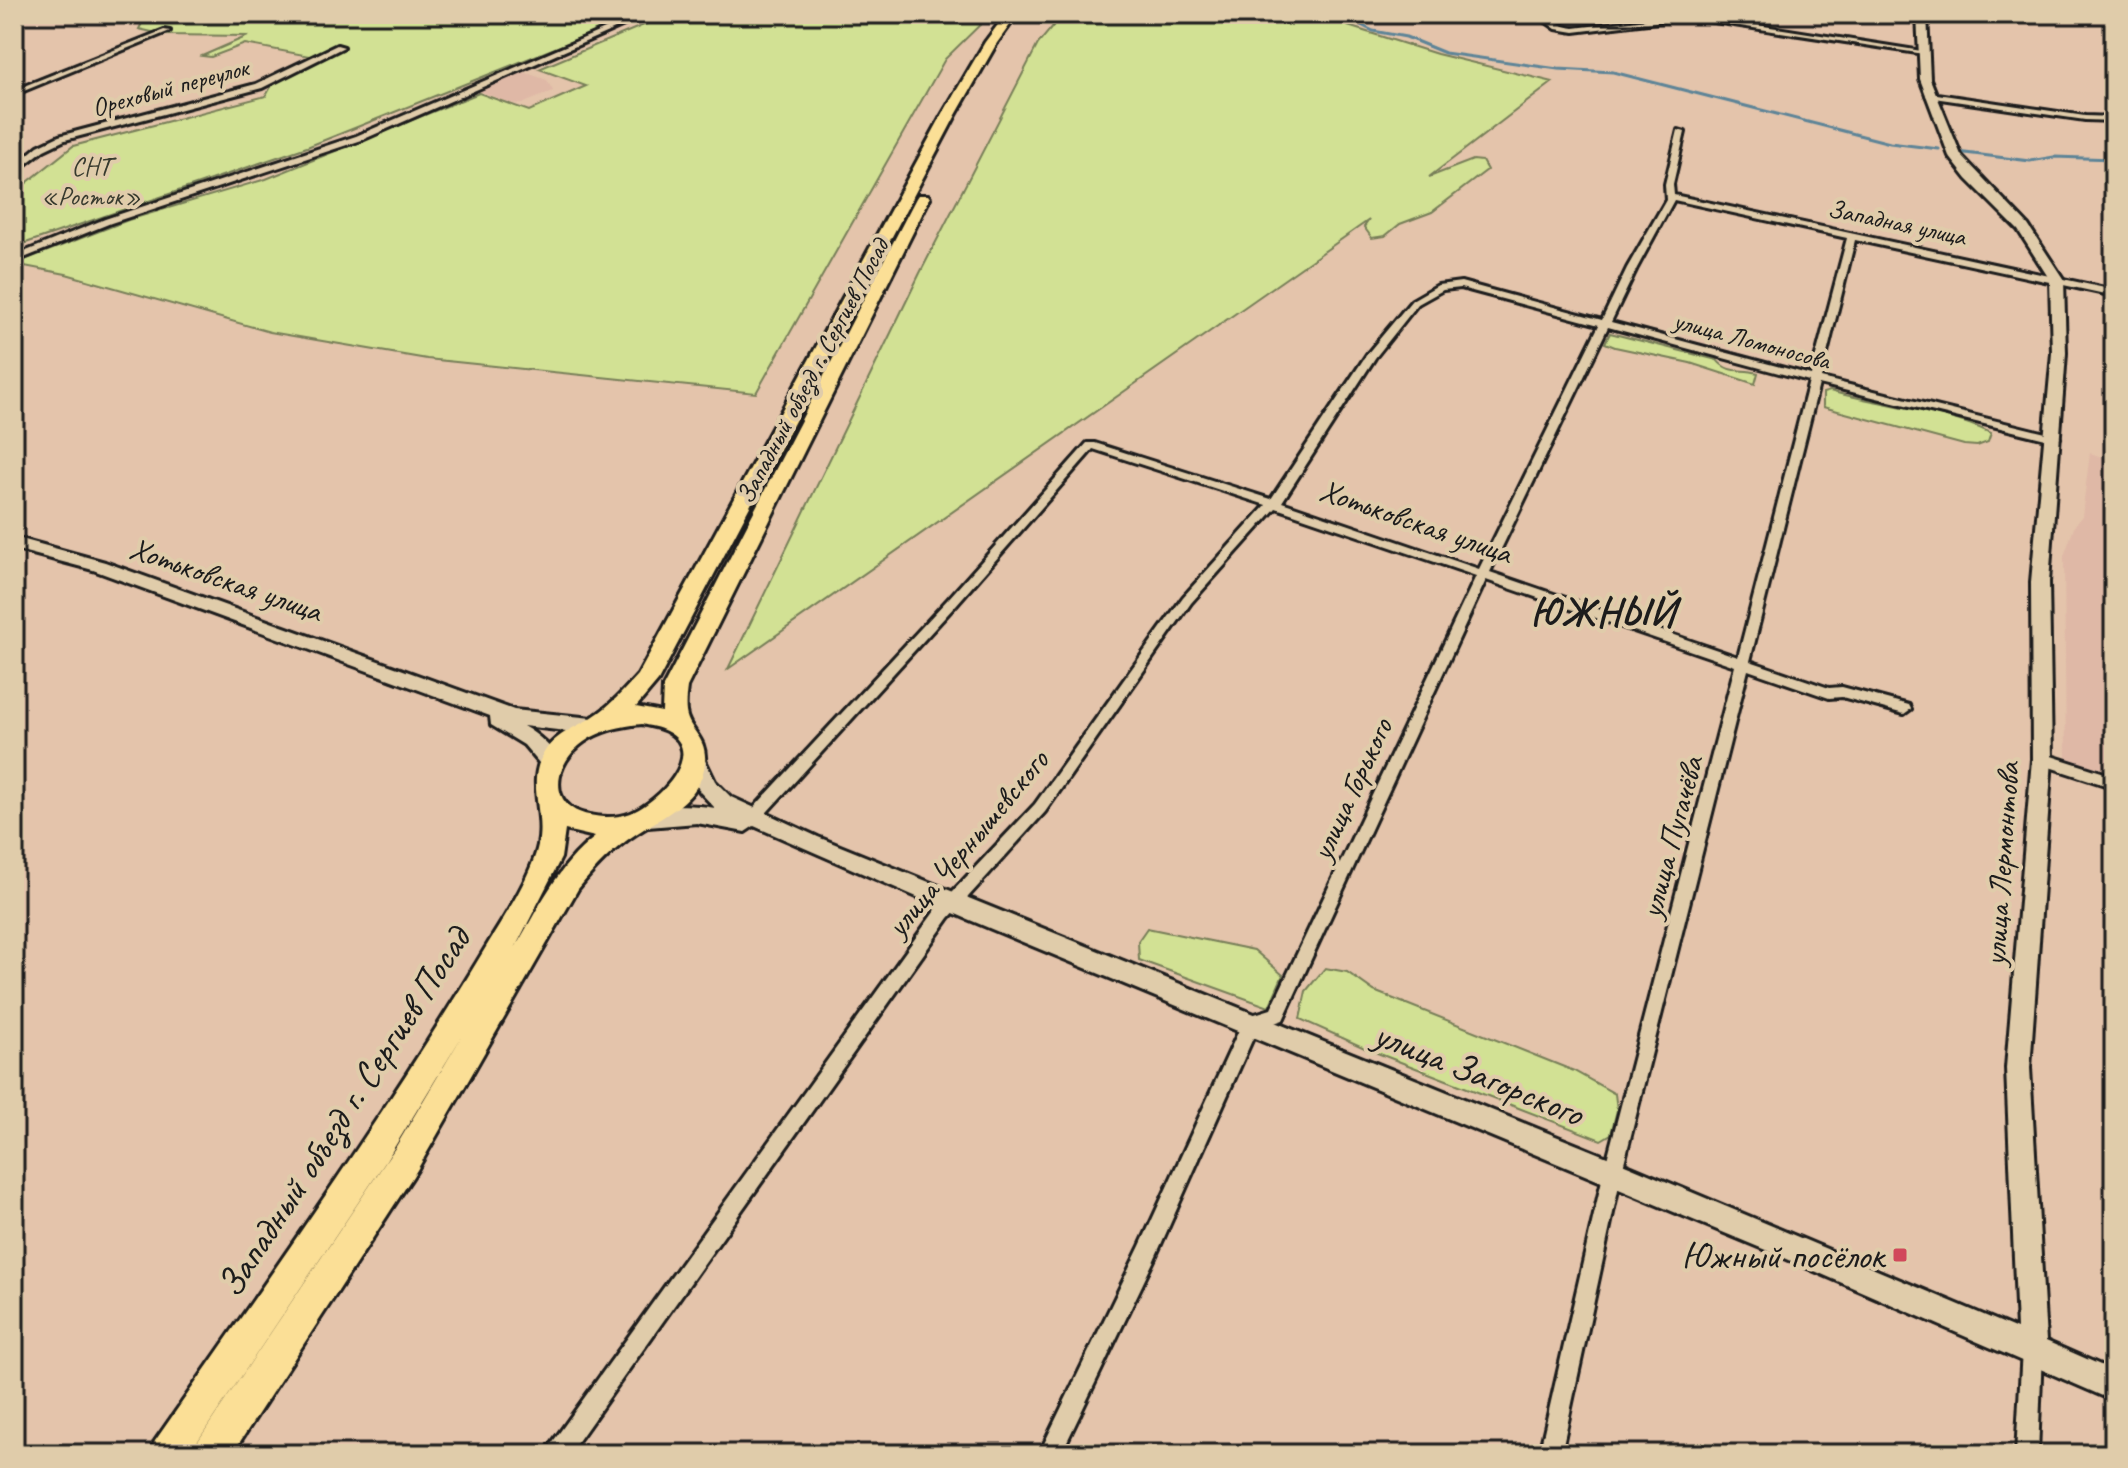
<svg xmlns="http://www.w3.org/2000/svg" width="2128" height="1468" font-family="Caveat,sans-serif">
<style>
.built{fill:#dfb8a6}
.green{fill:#d2e194;stroke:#777e58;stroke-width:2}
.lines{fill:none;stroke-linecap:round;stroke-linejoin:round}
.stream{stroke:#5d8497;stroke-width:3}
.street-casing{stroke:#1c1c1c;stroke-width:6}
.secondary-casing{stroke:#1c1c1c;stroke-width:6}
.primary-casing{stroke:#1c1c1c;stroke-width:6}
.street{fill:#e0ccaa;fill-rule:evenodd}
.secondary{fill:#e0ccaa;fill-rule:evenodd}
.primary{fill:#fbdf96;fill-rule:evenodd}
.poi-dot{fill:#d1495b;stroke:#e0ccaa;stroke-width:3}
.labels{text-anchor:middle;stroke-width:8;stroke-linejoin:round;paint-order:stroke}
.far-street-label{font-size:26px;fill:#1c1c1c;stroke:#e0ccaa}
.far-park-label{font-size:26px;fill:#373a2e;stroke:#e0ccaa}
.street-label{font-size:32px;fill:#1c1c1c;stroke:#e0ccaa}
.near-street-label{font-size:38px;fill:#1c1c1c;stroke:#e0ccaa}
.near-poi-label{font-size:38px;fill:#1c1c1c;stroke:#e0ccaa;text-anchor:end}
.district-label{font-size:40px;font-weight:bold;letter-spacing:2px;fill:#1c1c1c;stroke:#e0ccaa}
</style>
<rect width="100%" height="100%" fill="#e4c4ab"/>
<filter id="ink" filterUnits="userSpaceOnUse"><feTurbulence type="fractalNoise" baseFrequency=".0125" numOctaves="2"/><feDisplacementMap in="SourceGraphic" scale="16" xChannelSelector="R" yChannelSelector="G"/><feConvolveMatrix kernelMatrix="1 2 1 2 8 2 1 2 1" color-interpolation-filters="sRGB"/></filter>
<g filter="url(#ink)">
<g class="built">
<path d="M521,71L547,80L553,91L522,104L510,103L477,90Z"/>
<path d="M2090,453L2114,461V779L2066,763L2064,556L2075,525L2082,516Z"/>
</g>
<g class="green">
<path d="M161,14H640L307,147L14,247V193L73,146L266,96L273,83L316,61L315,57L245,44L211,57L202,56L248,36L165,35L139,29L142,23Z"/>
<path d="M670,14H991L945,59L756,393L427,359L270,332L66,274L14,264L128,220L266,179L479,93L529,111L586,86L539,69Z"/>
<path d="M1063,14H1331L1348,26L1437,54L1553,82L1429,177L1473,160L1482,161L1487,170L1432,212L1400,224L1385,236L1372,238L1364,227L1369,220L728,669L920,273L1038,44Z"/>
<path d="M1610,333L1717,360C1729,375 1742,368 1758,373L1755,384L1690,363L1615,347L1605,343Z"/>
<path d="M1830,391C1883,406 1941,409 1991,433L1988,442L1977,446L1964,445L1823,407V393Z"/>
<path d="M1147,928L1254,950L1283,975L1269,1007L1139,960L1138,941Z"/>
<path d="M1325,968L1347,972L1374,991L1574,1071L1615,1094L1617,1110L1611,1134L1601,1140L1367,1049L1300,1019L1306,991Z"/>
</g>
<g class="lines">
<g class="stream">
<path d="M1339,14L1373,31L1406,37L1445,53L1558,69L1613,72L1890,143L1939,149"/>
<path d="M1957,152L2030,161L2054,157L2114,159"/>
</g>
<g class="street-casing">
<g id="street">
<path d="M640,14H649L362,140L111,223L14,262V256L105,219L356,136Z"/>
<path d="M1535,14C1548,14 1556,26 1574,28L1688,14L1928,52L1924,54L1688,18L1574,32L1556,29Z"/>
<path d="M164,30L170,31L14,95V90Z"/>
<path d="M337,45L344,47L262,88L65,140L44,150L14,173V166L38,146L59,136L256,84Z"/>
<path d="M1930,93L2085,116L2114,117V121L2085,120L1927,97L1926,95Z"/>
<path d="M1678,130L1685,132L1673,184L1674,195L2114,290V296L1855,240L1821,378L2058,436L2060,438L2054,441L1819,384L1750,661L1829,688L1842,687L1909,705L1911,709L1904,714L1842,697L1829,698L1748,670L1622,1171L1561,1454H1539L1604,1171L1735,666L1486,580L1283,1020L1257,1029L1154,1260L1061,1454H1039L1140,1246L1245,1017L1271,1009L1476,576L1276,508L1191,603L1045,812L949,918L569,1454H545L549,1447L937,908L1035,804L1183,597L1266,505L1093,449L956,605L758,822L753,824L748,822L746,818L748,814L948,599L1087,443H1095L1271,499L1367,354L1412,300L1438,285L1461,282L1602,320L1627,268L1666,200L1665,184ZM1674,200L1847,238L1811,375L1611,322L1637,268ZM1461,288L1599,325L1479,569L1282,502L1375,358L1418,304L1443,290ZM1608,327L1809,381L1738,657L1490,572Z"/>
<path d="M2042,753L2114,776V788L2037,763L2035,759L2037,755Z"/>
<path d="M2032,1340L2039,1343L2042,1350L2038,1454H2016L2022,1350L2025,1343Z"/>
</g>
</g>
<g class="secondary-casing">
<g id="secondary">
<path d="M1917,14H1927L1930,79L1961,155L2028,225L2064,280L2066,353L2049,582L2052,759L2030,1068L2046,1341L2114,1371V1401L1780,1256L965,918L754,826L745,832L697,823L648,827L641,824L637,818L641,812C664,804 691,804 715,808L700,792L685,760L688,754H702L715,781L731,797L818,837L1627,1165L2017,1329L2006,1068L2032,759L2031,582L2052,353L2050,280L2018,230L1967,179L1949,156L1920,79Z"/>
<path d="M14,537L105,562L514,710L592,718L599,721L602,726L599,731L592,734L523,726C539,735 553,748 562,764L559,770H545L524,745L491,725L490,716L93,570L14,549Z"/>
</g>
</g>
<g class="primary-casing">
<path id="primary" d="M1006,14H1018L997,43L956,115L658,681L636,707L662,712L663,687L916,198L918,195H928L930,198L687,687C686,695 685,704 686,712C689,732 707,736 705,762C702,800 663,816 636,834C613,849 595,868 578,889L417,1170L232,1454H193L198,1441L395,1148L462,1036L386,1161L189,1454H150L155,1441C269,1277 386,1114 489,942C505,916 532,874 538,845C545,812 525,781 545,751C558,732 576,728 594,716C610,706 624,690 638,675L942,115L985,42ZM642,724C649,726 659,727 666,731C709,752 657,803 631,813C618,818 603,818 589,815C546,806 554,763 584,742C601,730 621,726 642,724ZM565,830L595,837C558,865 538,909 515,948L561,858Z"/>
</g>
<use href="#street" class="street"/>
<use href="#secondary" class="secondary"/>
<use href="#primary" class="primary"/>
</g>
</g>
<rect class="poi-dot" x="1892" y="1247" width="16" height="16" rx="4"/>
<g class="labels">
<g class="far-street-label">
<text transform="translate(170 87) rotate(-15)" y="9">Ореховый переулок</text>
<text transform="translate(1897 222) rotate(12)" y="9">Западная улица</text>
<text transform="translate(1752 340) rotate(15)" y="9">улица Ломоносова</text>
<text transform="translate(812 371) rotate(-62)" y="9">Западный объезд г. Сергиев Посад</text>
</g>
<g class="far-park-label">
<text x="91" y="175">СНТ<tspan x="91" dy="30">«Росток»</tspan></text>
</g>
<g class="street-label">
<text transform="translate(1416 521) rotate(19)" y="11">Хотьковская улица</text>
<text transform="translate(226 579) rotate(19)" y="11">Хотьковская улица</text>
<text transform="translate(1351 789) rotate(-65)" y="11">улица Горького</text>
<text transform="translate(1671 837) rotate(-75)" y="11">улица Пугачёва</text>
<text transform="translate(967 843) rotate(-50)" y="11">улица Чернышевского</text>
<text transform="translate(2001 864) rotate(-86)" y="11">улица Лермонтова</text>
</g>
<g class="near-street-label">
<text transform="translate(1479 1073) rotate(22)" y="13">улица Загорского</text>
<text transform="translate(343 1112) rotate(-57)" y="13">Западный объезд г. Сергиев Посад</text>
</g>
<g class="near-poi-label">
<text x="1884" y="1268">Южный посёлок</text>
</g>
<g class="district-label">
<text x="1604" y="625">ЮЖНЫЙ</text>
</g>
</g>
<rect width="2128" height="1468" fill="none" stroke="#e0ccaa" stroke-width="48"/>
<rect x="24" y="24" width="2080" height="1420" fill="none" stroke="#1c1c1c" stroke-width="3" filter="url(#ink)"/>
</svg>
